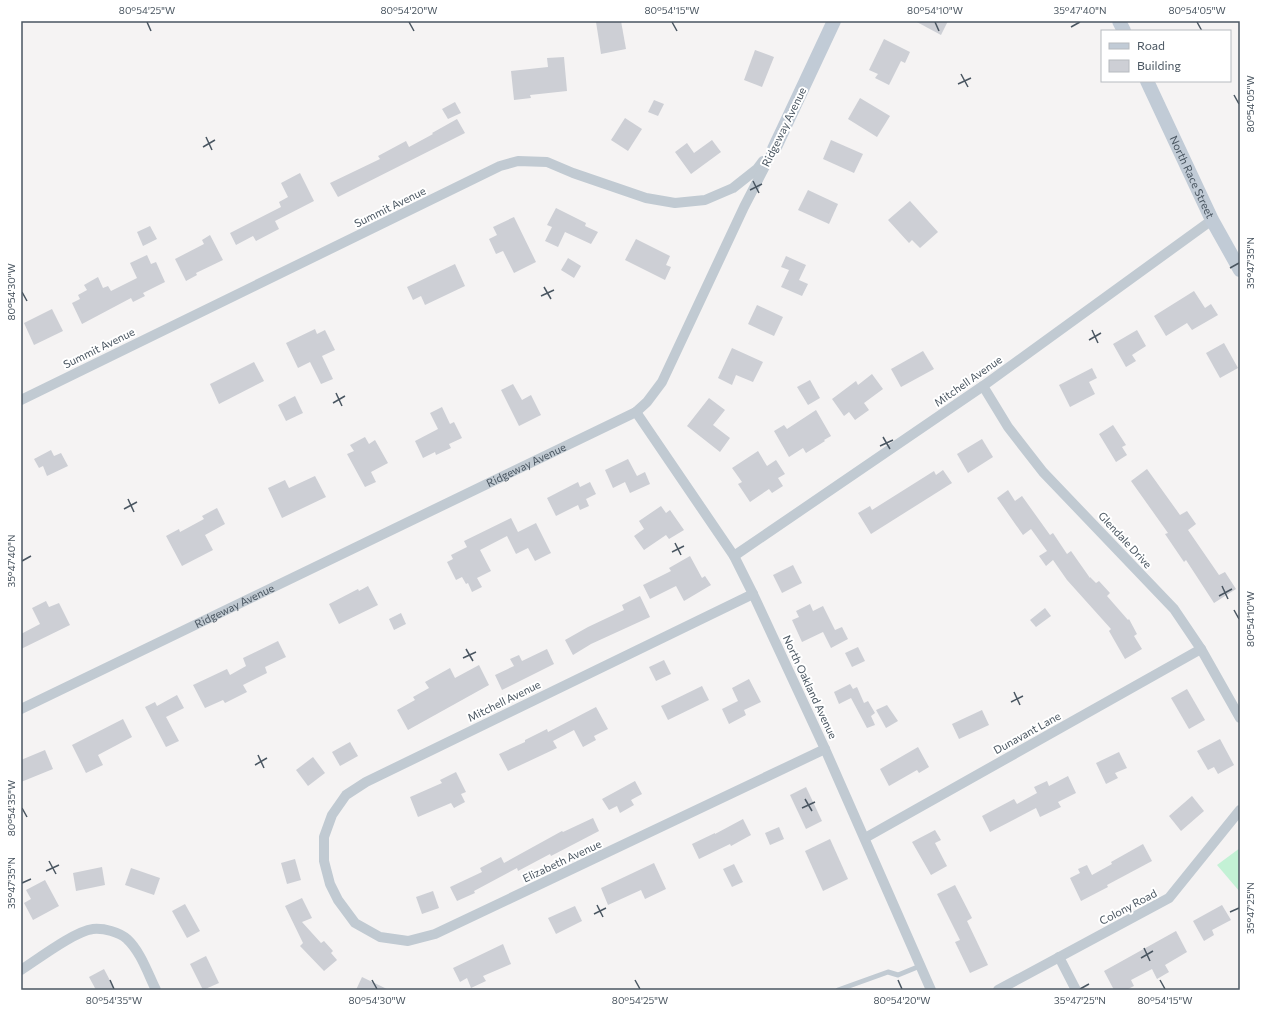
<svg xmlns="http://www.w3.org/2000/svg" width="1261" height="1011" font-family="Commissioner,sans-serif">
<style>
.green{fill:#c3f1d5}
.building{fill:#cdcfd5}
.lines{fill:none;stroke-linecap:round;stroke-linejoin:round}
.lane{stroke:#c1cad2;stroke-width:5}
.street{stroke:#c1cad2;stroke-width:10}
.secondary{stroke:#c1cbd6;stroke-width:14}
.ticks{fill:none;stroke:#4a5661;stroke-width:1.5}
.labels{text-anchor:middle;stroke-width:4;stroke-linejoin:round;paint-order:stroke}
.street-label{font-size:11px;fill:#4a5661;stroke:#fff}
.neatline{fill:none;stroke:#4a5661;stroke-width:1.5}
.ticks-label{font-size:10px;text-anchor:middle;fill:#4a5661}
</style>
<rect width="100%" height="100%" fill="#f5f3f3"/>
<path class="green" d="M1240,848V892L1217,865Z"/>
<g class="building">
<path d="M602,21H621L626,49L601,54L596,22Z"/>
<path d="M915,21H948L941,35Z"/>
<path d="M884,39L910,52L905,63L901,61L889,85L875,78L878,74L869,70Z"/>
<path d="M755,50L774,57L762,87L744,80Z"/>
<path d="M564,57L567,91L530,95L531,98L514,100L511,71L548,67L547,58Z"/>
<path d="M860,98L890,116L877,137L848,119Z"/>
<path d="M654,100L664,104L658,116L648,112Z"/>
<path d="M455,102L461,113L448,119L442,109Z"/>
<path d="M625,118L642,129L628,151L611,140Z"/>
<path d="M457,119L465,133L338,197L330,183L380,159L378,156L406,141L409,147L433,134L432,133Z"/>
<path d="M712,140L721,152L691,174L675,152L687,143L694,153Z"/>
<path d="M831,140L863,154L854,173L823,159Z"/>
<path d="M300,173L314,201L275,221L279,229L256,241L253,236L236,245L230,233L281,207L279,202L288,197L281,183Z"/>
<path d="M808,190L838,204L829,224L798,210Z"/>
<path d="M910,201L938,232L920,248L912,240L909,243L888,220Z"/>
<path d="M556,208L586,223L585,226L598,232L591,244L565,232L558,247L545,241L552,227L547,225Z"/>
<path d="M514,217L536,262L514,273L503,251L496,254L489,239L497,235L493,227Z"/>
<path d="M150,226L157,239L143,246L137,232Z"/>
<path d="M210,235L223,260L196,273L197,275L186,281L175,259L204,244L202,240Z"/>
<path d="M636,239L670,256L666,265L671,267L665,280L625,260Z"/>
<path d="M147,255L151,264L156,262L165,282L143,293L145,296L133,302L131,298L82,324L72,303L80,299L78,295L87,290L84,285L98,277L103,288L108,286L111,291L137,278L130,263Z"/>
<path d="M786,256L806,265L799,280L808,284L802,296L781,287L789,270L781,267Z"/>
<path d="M568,258L581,266L574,278L561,270Z"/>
<path d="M455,264L465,286L425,305L421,296L413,300L407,287Z"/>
<path d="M1194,291L1205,308L1211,304L1218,315L1192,330L1187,323L1166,336L1154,316Z"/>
<path d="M757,305L783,317L774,336L748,324Z"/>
<path d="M52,309L63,331L34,345L24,323Z"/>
<path d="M315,329L317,334L325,330L335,350L322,356L333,379L321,384L310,362L298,368L286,343Z"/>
<path d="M1137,330L1146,346L1132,355L1136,361L1126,367L1113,344Z"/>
<path d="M1224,343L1238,368L1220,378L1206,353Z"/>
<path d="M732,348L763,362L753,382L736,375L732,385L718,378Z"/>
<path d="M923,351L934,369L901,387L891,369Z"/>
<path d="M254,362L264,381L219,404L210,384Z"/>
<path d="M1092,368L1097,378L1089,382L1095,394L1070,407L1059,385Z"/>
<path d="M872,374L883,389L864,403L869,410L855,420L849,412L844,416L832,399L856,381L858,385Z"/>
<path d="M810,380L820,398L808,405L797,387Z"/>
<path d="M513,384L522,400L531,395L541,415L519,426L501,390Z"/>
<path d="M295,396L303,413L286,421L278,405Z"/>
<path d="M709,398L725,410L713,425L730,438L720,452L687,426Z"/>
<path d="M442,407L450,424L454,422L462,438L449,444L451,448L436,455L435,452L423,458L415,441L438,429L430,413Z"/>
<path d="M816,410L831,436L824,440L825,441L806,453L803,448L789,457L774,431L784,425L787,429Z"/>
<path d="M1113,425L1126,445L1122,447L1127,455L1116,462L1099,434Z"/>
<path d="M365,437L369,444L375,440L388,463L371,472L376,482L365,487L347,454L354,451L350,445Z"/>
<path d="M982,439L993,457L968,473L957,454Z"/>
<path d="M51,450L54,456L61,453L68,466L47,476L43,466L39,468L34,459Z"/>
<path d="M758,451L767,466L776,460L785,474L778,478L783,486L772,493L769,489L750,502L738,484L742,482L732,468Z"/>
<path d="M628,459L637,476L645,472L650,484L630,493L625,482L613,488L605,470Z"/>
<path d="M1147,469L1180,515L1187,511L1196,524L1188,530L1219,575L1225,572L1236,589L1214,603L1186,560L1184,562L1165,534L1168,533L1131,481Z"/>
<path d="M943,470L952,483L871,534L858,513L870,506L872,510L934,471L936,475Z"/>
<path d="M315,476L326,497L282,518L268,488L285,480L289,488Z"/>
<path d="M578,482L580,487L590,482L596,494L586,499L589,506L580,510L578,505L556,516L547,498Z"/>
<path d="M1008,490L1015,501L1022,496L1050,535L1053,533L1067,554L1071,551L1090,578V577L1096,583L1099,581L1110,593L1107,596L1128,620L1129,619L1137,634L1134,636L1142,649L1125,659L1109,631L1111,629L1067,580L1053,560L1046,566L1039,556L1047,551L1031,529L1023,535L997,498Z"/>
<path d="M661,506L666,513L670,510L684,530L669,539L666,535L644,550L634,536L644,529L639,521Z"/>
<path d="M217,508L225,524L205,535L213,550L182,566L166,536L179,529L180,532L204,519L202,516Z"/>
<path d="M511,518L518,532L536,523L551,553L535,561L528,548L516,554L507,536L480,550L491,571L477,578L482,587L472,592L468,583L466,584L462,577L456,580L447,562L453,559L451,555L467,547L464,541Z"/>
<path d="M690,556L702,578L705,576L711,585L684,601L676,586L650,599L643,585L671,571L669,568Z"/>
<path d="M793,565L802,583L782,593L773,575Z"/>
<path d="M368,586L378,605L339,624L329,604L358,589L359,591Z"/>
<path d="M640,596L650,617L591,644L573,655L565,640L588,627L624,610L622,605Z"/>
<path d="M46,601L49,607L59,603L70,625L21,649V634L40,624L32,608Z"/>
<path d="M810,604L813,611L823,606L835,630L842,627L848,639L831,648L823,632L802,642L792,620L799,617L796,611Z"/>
<path d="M1045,608L1051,616L1036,627L1030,620Z"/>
<path d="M401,613L406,624L394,630L389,619Z"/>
<path d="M278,641L286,657L265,667L267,673L243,685L247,692L225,703L223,700L205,708L193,685L227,669L230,675L246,666L243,658Z"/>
<path d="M858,647L865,661L852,667L845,653Z"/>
<path d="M547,649L554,664L502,690L495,675L514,666L510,659L519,655L522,661Z"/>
<path d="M664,660L671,674L656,681L649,667Z"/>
<path d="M479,665L489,685L408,730L397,710L415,700L413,697L429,688L425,682L450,668L455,678Z"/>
<path d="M749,679L761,702L744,710L746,715L729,724L722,709L738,701L732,688Z"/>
<path d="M850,684L853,689L857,687L864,703L868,701L875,713L871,716L875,725L867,728L851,698L839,704L834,692Z"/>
<path d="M702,686L709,700L668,720L661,706Z"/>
<path d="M1187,689L1205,720L1189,729L1171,698Z"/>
<path d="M177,695L184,708L166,717L179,741L166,747L145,707L155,702L157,706Z"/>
<path d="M887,705L898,721L886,728L876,710Z"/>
<path d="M596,707L608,729L594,736L596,740L583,747L574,730L553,741L557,748L508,771L499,754L525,742V740L547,729L548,732Z"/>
<path d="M982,710L989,725L959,739L952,724Z"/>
<path d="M123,719L132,737L98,755L103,765L86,773L72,745Z"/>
<path d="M1220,739L1234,765L1218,774L1214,767L1208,770L1197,751Z"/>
<path d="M350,742L358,756L340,766L332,752Z"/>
<path d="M918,747L929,767L919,773L917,770L889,786L880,769Z"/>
<path d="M45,750L53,769L21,782V760Z"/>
<path d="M1119,752L1127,768L1115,773L1118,778L1106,784L1096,763Z"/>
<path d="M313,757L325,773L308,786L296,770Z"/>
<path d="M456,772L466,792L461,794L465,802L454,808L451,803L418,817L410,797L442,783L440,780Z"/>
<path d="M1068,776L1076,793L1058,802L1061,807L1040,817L1036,808L990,832L982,816L1014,799L1017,804L1037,793L1034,787L1047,781L1049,786Z"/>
<path d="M635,781L642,794L631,800L634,805L620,813L617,806L609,810L602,799Z"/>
<path d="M806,787L822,821L806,829L790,795Z"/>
<path d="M1192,796L1204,811L1181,831L1169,816Z"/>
<path d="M593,818L599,831L551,856L550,854L518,871L517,868L474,891L475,893L457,901L450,887L482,872L480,868L501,857L504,863L562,831L563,832Z"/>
<path d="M743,819L751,835L731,846L730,844L699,859L692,844L715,833V834Z"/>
<path d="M779,827L784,839L770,845L765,833Z"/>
<path d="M935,830L941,840L935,843L947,866L931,875L912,842Z"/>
<path d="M830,839L848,879L823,891L805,851Z"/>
<path d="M1143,844L1152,861L1107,885L1108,887L1081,901L1070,878L1080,873L1078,869L1087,865L1092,875L1112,864L1111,862Z"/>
<path d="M295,859L301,880L287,884L281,863Z"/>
<path d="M654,863L666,889L645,899L641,890L608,905L601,888Z"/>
<path d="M734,864L743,882L732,887L723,869Z"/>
<path d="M102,867L105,885L76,891L73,873Z"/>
<path d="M131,868L160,878L154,895L125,885Z"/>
<path d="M45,880L59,906L33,920L24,903L31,899L26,890Z"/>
<path d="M955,885L972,918L967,921L988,965L970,973L955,942L960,940L937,894Z"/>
<path d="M433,891L439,908L422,914L416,897Z"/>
<path d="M302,898L312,918L302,922L321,943L324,941L333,951L331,953L337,960L324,971L300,946L303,943L285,906Z"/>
<path d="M185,904L200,931L187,938L172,911Z"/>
<path d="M1222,905L1231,920L1212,930L1214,935L1204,941L1193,921Z"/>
<path d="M575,906L582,921L556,934L548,918Z"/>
<path d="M1176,931L1187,952L1165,965L1169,972L1157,979L1152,969L1131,980L1134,986L1126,990H1114L1104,971Z"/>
<path d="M503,944L511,964L483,976L486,981L471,988L467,978L460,982L453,968Z"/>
<path d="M206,956L219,983L203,990L190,964Z"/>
<path d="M104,969L115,990H96L89,977Z"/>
<path d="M362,977L389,990H356Z"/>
</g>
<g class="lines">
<path class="lane" d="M838,990L888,972L898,975L920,966"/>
<g class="street">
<path d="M983,386L1008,427L1043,472L1174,609L1201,649L1240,718"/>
<path d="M21,400L500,166L518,161L547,162L573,173L646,198L675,203L705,200L733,188L757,169L763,161"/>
<path d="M636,412L734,556L753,594L825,749L931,990"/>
<path d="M734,556L983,386L1212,220"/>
<path d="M753,594L366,782L346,795L332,815L324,837V861L330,884L338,900L355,923L380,937L408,941L435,934L825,749"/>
<path id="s1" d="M21,709L636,412L647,402L662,382L744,207L774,149"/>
<path d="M865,838L1201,649"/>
<path d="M1059,957L1076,990"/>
<path d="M21,970C38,959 75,931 93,929C104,928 119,932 127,939C141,952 148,974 156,990"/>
<path d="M998,990L1169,898L1240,810"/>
</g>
<g class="secondary">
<path d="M1119,21L1124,31"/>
<path id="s2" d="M1147,81L1212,220L1240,270"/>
<path d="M774,149L834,21"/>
</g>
</g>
<path class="ticks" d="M147,22L151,31M409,22L414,31M672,22L677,31M935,22L939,31M1197,22L1202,31M1071,27L1080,22M961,74L968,87M958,84L971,78M1234,95L1239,104M206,137L212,150M203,147L215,140M753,181L759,193M750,190L762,184M1230,268L1239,263M544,287L551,299M22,292L27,301M541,296L554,290M1092,330L1098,343M1089,340L1101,333M336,393L342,406M333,403L345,396M883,437L890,449M880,446L893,440M128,499L134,512M124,509L137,502M675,543L681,555M672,552L684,546M22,561L31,556M1222,586L1228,599M1219,596L1232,589M1234,610L1239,619M466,649L473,661M463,658L476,652M1014,692L1020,705M1011,702L1023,696M258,755L264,768M255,765L267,758M805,799L812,811M22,808L27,817M802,808L815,802M49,861L56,874M46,871L59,865M22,883L31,879M597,905L603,917M1230,912L1239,908M594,914L606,908M1144,948L1150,961M1141,958L1153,951M110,980L114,989M372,980L377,989M635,980L640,989M898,980L902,989M1160,980L1165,989M1080,989L1089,984"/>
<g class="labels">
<g class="street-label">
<text transform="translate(784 127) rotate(-64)" y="4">Ridgeway Avenue</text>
<text dy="4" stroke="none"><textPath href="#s2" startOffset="106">North Race Street</textPath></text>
<text transform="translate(390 207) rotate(-26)" y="4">Summit Avenue</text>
<text transform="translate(99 348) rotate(-26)" y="4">Summit Avenue</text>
<text transform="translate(968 381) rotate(-35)" y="4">Mitchell Avenue</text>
<text dy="4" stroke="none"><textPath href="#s1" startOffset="561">Ridgeway Avenue</textPath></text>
<text transform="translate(1125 540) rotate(47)" y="4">Glendale Drive</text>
<text dy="4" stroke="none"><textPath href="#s1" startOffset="237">Ridgeway Avenue</textPath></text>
<text transform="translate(810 687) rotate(65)" y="4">North Oakland Avenue</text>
<text transform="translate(504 701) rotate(-26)" y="4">Mitchell Avenue</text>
<text transform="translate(1027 733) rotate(-29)" y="4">Dunavant Lane</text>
<text transform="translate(562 861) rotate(-25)" y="4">Elizabeth Avenue</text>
<text transform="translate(1128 907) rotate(-28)" y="4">Colony Road</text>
</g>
</g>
<rect width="1261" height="1011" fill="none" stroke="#ffffff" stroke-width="44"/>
<rect x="1101" y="30" width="130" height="52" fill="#ffffff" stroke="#b7bbc0"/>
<rect x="1109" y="43" width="20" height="6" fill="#c1cbd6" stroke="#b7bbc0"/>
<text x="1137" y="50" font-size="12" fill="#4a5661">Road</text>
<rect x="1109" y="60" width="20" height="12" fill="#cdcfd5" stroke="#b7bbc0"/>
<text x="1137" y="70" font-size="12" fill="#4a5661">Building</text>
<rect x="22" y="22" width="1217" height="967" class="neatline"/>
<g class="ticks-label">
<text x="147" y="14">80°54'25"W</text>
<text x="409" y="14">80°54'20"W</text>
<text x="672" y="14">80°54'15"W</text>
<text x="935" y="14">80°54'10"W</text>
<text x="1080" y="14">35°47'40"N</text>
<text x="1197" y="14">80°54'05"W</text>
<text transform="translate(1250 104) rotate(-90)" y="4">80°54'05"W</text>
<text transform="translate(1250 263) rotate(-90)" y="4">35°47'35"N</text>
<text transform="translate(11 292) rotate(-90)" y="4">80°54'30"W</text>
<text transform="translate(11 561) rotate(-90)" y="4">35°47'40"N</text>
<text transform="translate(1250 619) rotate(-90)" y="4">80°54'10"W</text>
<text transform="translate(11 808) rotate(-90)" y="4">80°54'35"W</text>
<text transform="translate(11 883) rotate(-90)" y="4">35°47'35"N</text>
<text transform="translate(1250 908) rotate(-90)" y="4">35°47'25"N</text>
<text x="114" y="1004">80°54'35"W</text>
<text x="377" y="1004">80°54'30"W</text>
<text x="640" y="1004">80°54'25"W</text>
<text x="902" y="1004">80°54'20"W</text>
<text x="1080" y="1004">35°47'25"N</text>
<text x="1165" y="1004">80°54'15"W</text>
</g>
</svg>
